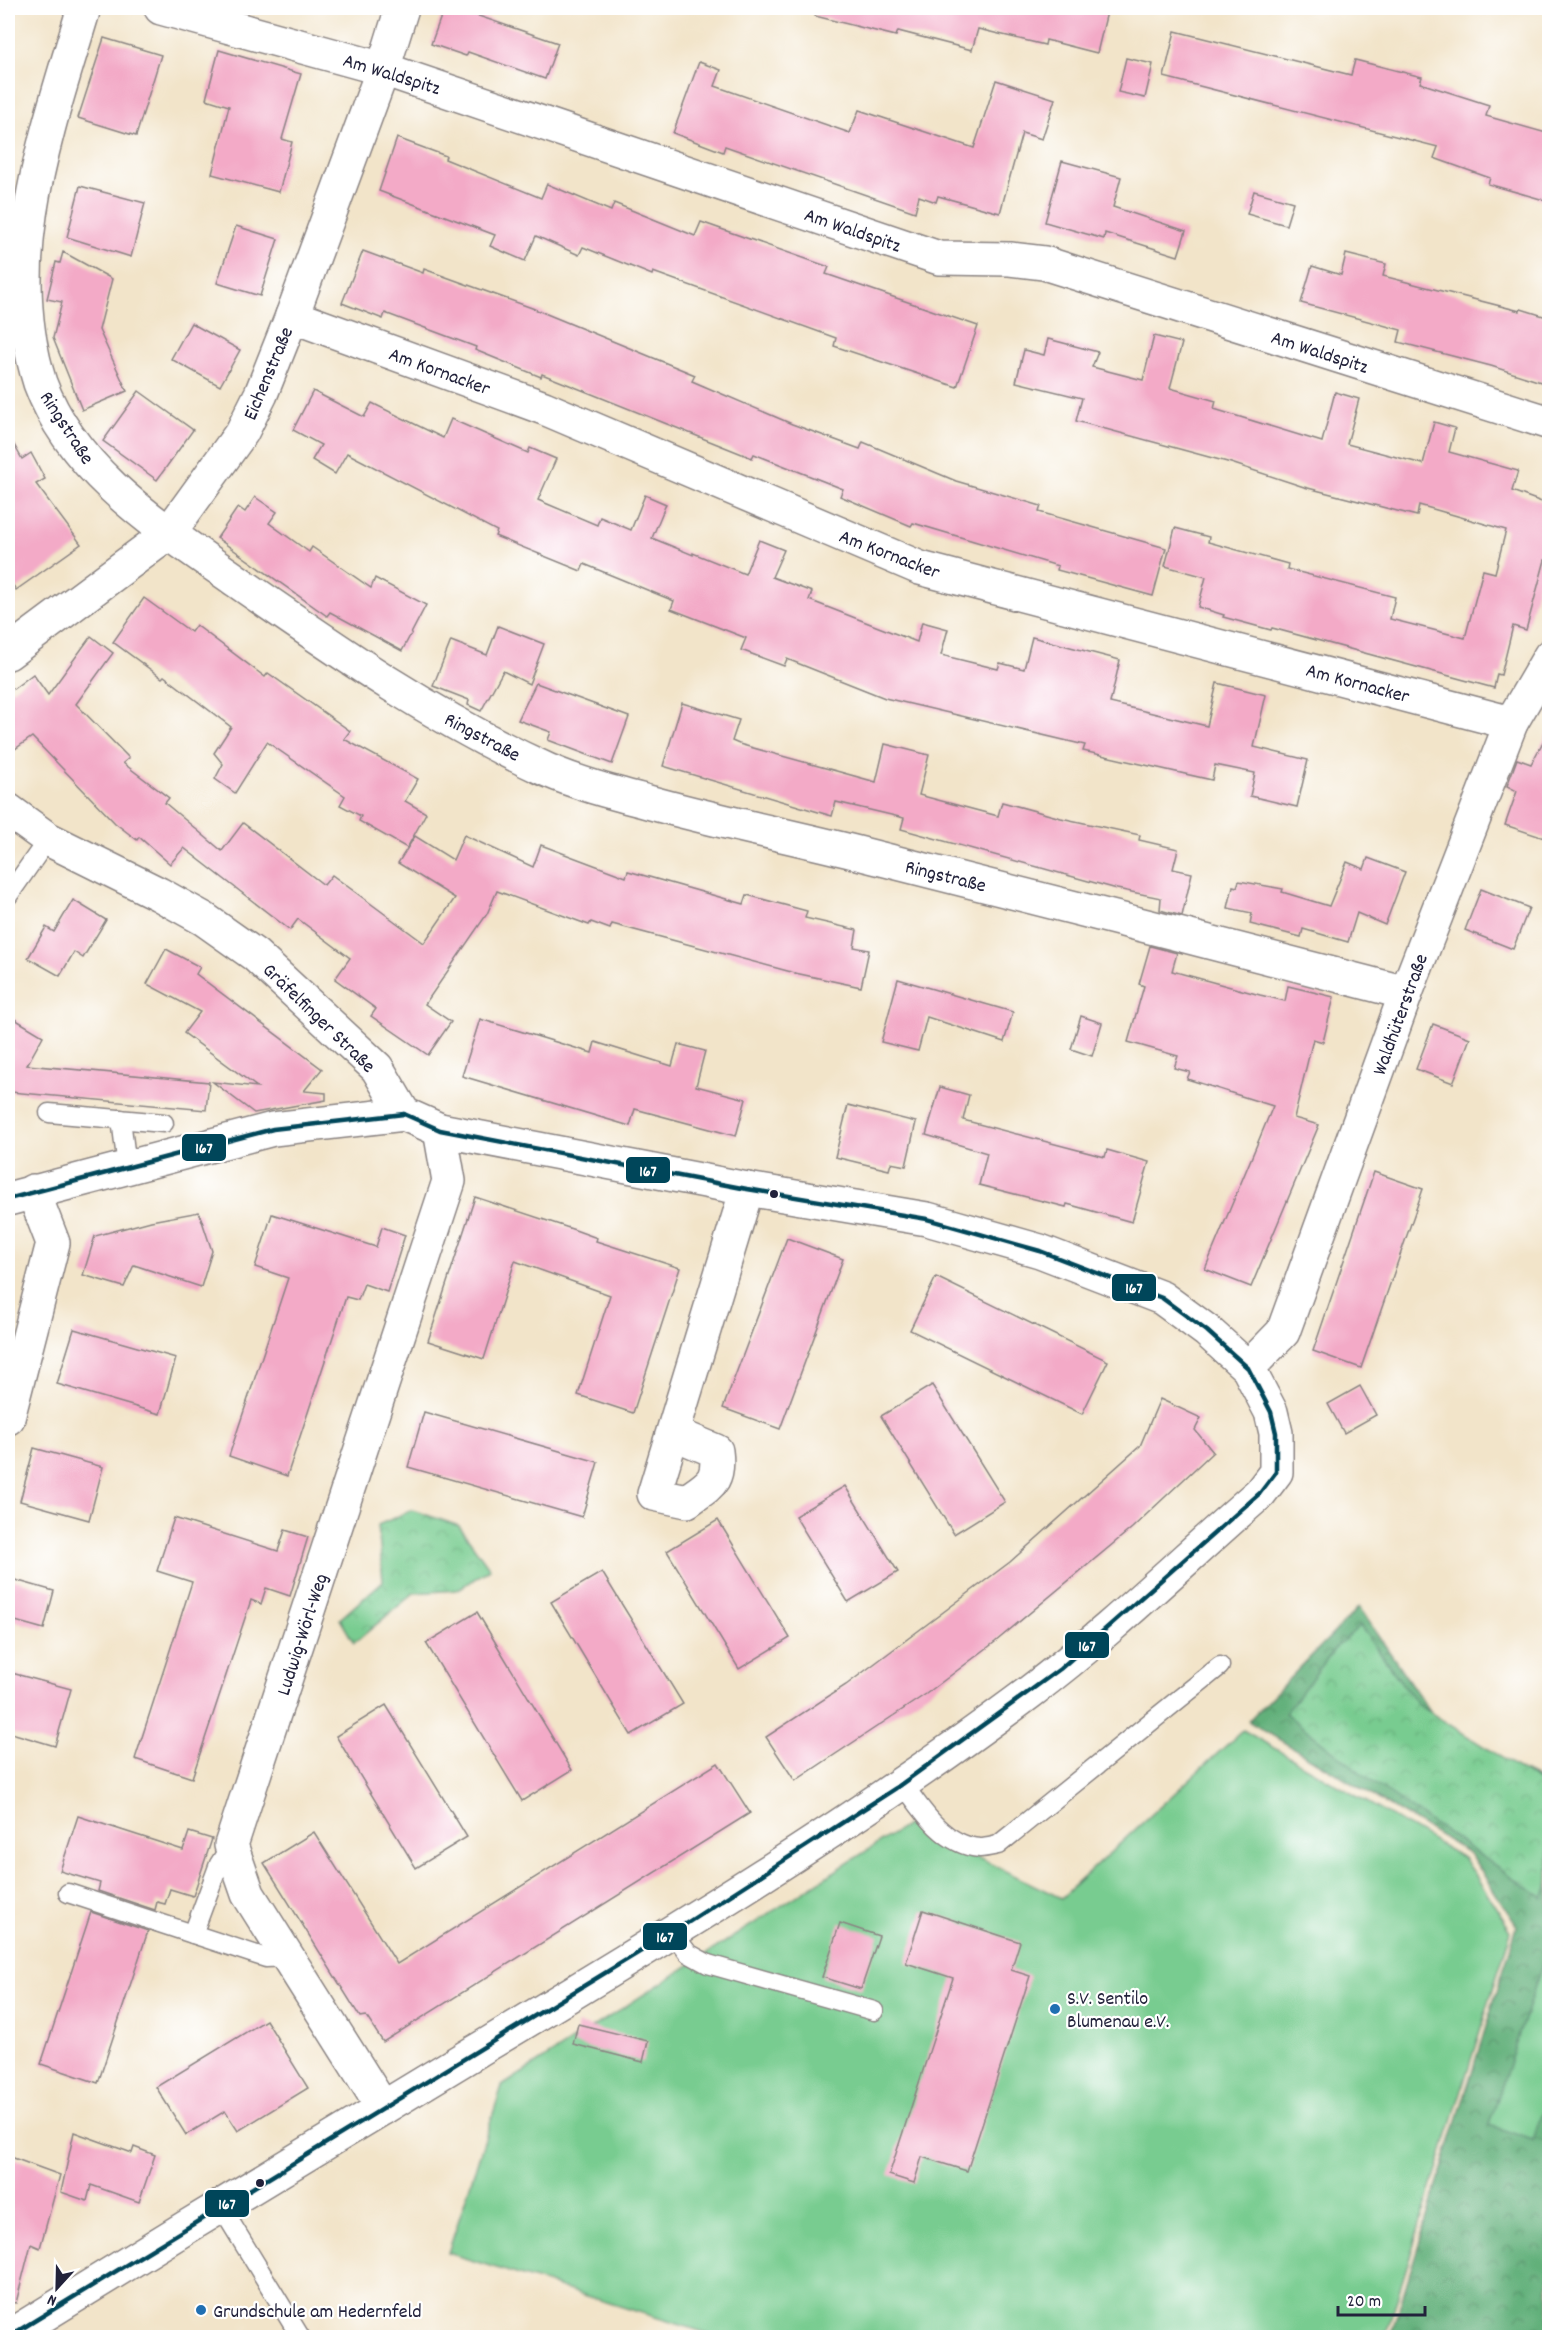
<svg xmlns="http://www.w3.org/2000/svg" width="1557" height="2345" font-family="Dekko,sans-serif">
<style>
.forest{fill:url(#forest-crowns);stroke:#42695a;stroke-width:1.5}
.park{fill:url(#park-crowns);stroke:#4d7766;stroke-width:1.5}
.pitch{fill:#78cc90;stroke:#4d7766;stroke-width:1.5}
.building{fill:#f3aac7}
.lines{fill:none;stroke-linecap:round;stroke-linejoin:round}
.service-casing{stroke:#8a8382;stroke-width:21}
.minor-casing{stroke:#8a8382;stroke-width:36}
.service{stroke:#fff;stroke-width:18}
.minor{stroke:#fff;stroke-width:33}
.bus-1-casing{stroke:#fff;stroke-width:9}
.bus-1{stroke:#00465a;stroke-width:4.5}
.bus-dot{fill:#22223b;stroke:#fff;stroke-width:2}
.poi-dot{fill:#1f6fb2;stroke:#fff;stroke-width:2}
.labels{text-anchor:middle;stroke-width:4.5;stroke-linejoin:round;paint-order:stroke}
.street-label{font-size:20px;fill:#22223b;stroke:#fff}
.poi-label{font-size:20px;fill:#22223b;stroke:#fff;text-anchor:start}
.line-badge{stroke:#fff;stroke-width:2}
.badge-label{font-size:16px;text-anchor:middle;font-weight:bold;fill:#fff}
</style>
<defs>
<pattern id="forest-crowns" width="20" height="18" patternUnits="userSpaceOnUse" patternTransform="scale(1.5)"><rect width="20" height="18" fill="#62b07a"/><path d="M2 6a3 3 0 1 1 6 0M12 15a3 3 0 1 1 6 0" fill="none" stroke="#508f65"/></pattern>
<pattern id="park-crowns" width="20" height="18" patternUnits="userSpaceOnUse" patternTransform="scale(1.5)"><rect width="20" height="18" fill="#78cc90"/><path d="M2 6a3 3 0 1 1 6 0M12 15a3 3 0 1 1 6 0" fill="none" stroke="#68af7d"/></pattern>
</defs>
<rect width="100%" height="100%" fill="#fff"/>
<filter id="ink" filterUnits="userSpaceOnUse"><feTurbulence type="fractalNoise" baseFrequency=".0167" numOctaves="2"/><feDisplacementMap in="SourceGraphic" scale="12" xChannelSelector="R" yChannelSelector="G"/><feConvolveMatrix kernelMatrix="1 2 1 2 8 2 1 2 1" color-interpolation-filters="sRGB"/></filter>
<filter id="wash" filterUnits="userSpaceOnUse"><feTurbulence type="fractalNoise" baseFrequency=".008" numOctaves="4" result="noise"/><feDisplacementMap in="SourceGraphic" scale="24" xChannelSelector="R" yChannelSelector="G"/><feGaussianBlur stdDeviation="1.35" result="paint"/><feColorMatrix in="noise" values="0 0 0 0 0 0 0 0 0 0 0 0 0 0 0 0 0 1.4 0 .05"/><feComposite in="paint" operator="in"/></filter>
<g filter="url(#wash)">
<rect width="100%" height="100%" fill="#f2e4c9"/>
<path class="forest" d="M1359,1607L1443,1731L1549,1784V2337H1390L1517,1926L1470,1854L1248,1721Z"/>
<g class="park">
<path d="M412,1510L459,1526L490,1569L457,1590L414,1593L354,1643L340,1619L383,1581L378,1525Z"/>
<path d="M1360,1626L1417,1704L1549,1788V1884L1543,1898L1378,1786L1285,1713L1338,1645Z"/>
</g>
<g class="pitch">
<path d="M1243,1730L1465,1859L1511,1931L1385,2337H710V2334L448,2253L502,2086L908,1824L1061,1898Z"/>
<path d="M1543,1962L1549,1964V2091L1533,2140L1489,2125Z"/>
</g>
<g id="blocks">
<g class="building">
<path d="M444,8H455L558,43L545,79L468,52L466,56L431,44Z"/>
<path d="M816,8H1108L1097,53L1046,40L1045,45L978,29L972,50L898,31L896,36L815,16Z"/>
<path d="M1175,31L1351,75L1355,60L1422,77L1420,83L1489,105L1486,116L1550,134V181L1544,200L1488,184L1490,178L1434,158L1438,147L1164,77Z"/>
<path d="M104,38L161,55L136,136L78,118Z"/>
<path d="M219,50L301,74L282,139L292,142L279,192L212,174L229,106L206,99Z"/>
<path d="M1126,58L1153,64L1145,98L1118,92Z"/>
<path d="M699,62L721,70L715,86L850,133L859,110L974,148L996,80L1055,99L1042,139L1022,133L1000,213L938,196L936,202L919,196L915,212L725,146L723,152L673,133Z"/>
<path d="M397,138L446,156L445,159L541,198L547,184L611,211L614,203L695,236L701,222L829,267L826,274L978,326L957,387L834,346L836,338L653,272L652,275L583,247L579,255L536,236L525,261L490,246L495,235L379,191Z"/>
<path d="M1062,161L1121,177L1113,207L1186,231L1178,256L1105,233L1104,239L1045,222Z"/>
<path d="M80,186L145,203L131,257L67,237Z"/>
<path d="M1254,191L1293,202L1286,225L1247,214Z"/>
<path d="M236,226L278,239L260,296L217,283Z"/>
<path d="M363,251L423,273L424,269L532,308L695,375L692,381L792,424L860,449L863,442L956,481L1041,506L1039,512L1166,548L1153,596L1057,570L1058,566L913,523L911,526L840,496L843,489L754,454L752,458L542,374L541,377L475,350L476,347L385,313L383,319L342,303Z"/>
<path d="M63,252L112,279L99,330L127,391L82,410L53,338L62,302L47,299L56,262L60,263Z"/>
<path d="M1346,254L1386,264L1383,276L1520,311L1521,309L1550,318V385L1491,366L1398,342L1401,330L1301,303L1312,266L1341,275Z"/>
<path d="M191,323L240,350L220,386L171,359Z"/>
<path d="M1154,336L1182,343L1170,388L1216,401L1214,409L1322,442L1335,392L1359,399L1347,444L1423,464L1434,422L1455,428L1449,452L1518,471L1512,491L1550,505V562L1545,560L1526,630L1513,626L1501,675L1497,674L1494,688L1272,628L1271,630L1223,617L1224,615L1198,607L1206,577L1165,566L1175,528L1209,537L1208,542L1288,564L1287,569L1395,597L1390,619L1465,638L1483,570L1495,573L1506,530L1419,505L1417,516L1304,487L1231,463L1076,421L1082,398L1016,382L1024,350L1044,355L1048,339L1098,352L1092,367L1143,380Z"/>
<path d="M139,391L193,430L157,480L103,441Z"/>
<path d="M313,391L364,417L372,403L443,438L451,419L528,453L530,448L556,459L538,500L597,525L600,517L631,530L645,495L666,504L652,538L693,555V553L745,574L759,540L784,550L772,577L812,592L809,600L917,642L922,622L948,629L941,655L998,669L1000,663L1024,669L1032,637L1120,660L1110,703L1207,726L1217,683L1266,695L1254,747L1308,760L1297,807L1250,796L1255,773L1215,765L1212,780L1083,751L1085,745L885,698L787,659L784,666L741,650L746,638L671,609L674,601L584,564L581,571L495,536L497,531L347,453L335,474L312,460L321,445L293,430Z"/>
<path d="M8,434L22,459L31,453L45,479L36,484L81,544L16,590L8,578Z"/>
<path d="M255,497L277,512L269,523L309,552L312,547L371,588L375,578L426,605L402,651L330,612L327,616L217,538L238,507L245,512Z"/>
<path d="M144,598L191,632L196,625L265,677L268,673L350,731L344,739L418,779L405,801L426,813L407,848L359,821L361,816L340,805L345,796L267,742L235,793L215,779L223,764L214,753L231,727L164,676L162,678L113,642Z"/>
<path d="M498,626L544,644L529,684L503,671L481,711L468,705L469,700L433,686L451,641L487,655Z"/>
<path d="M91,636L113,653L76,704L129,758L123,763L169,798L165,803L222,851L243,823L324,885L332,875L424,943L455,898L398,863L415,836L453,860L464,835L533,867L541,845L626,877L628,871L744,904L747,895L807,911L805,918L857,930L854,947L869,950L861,987L795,973L612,924L610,929L591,922L589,925L497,891L487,914L425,1004L451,1022L428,1055L371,1016L376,1009L335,979L350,958L298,919L290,930L184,848L170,864L139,837L137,840L115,823L32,737L8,754V693L33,674L48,695Z"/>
<path d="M536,683L629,717L612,764L548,740L551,732L518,720Z"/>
<path d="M682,703L739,720L732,741L739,744L876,782L885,744L929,755L919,795L998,816L1002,802L1061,818L1140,835L1139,840L1178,849L1173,869L1192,873L1182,916L1160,910L1161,898L1117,889L901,829L904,818L836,802L832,816L663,766Z"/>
<path d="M1550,729V840L1505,825L1517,791L1507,786L1517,759L1531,764Z"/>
<path d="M1368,858L1405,872L1385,925L1357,913L1348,942L1303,929L1301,937L1250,924L1252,913L1228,908L1233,886L1237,887L1239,881L1283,889L1282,892L1329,906L1347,862L1364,869Z"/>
<path d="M1481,889L1529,908L1513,949L1465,930Z"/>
<path d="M73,900L106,920L83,958L74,952L60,976L28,958L46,927L54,932Z"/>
<path d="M1150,946L1177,953L1172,971L1260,995L1285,1001L1288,986L1334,997L1323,1042L1313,1039L1294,1118L1319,1125L1251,1287L1205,1269L1273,1106L1187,1079L1190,1072L1174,1068L1178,1056L1128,1042L1144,986L1139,984Z"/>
<path d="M166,949L200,967L196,974L322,1069L304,1091L326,1093V1100L254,1113L213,1082L257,1087L184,1033L200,1012L147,984Z"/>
<path d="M898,979L1013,1012L1004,1042L927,1017L918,1051L881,1042Z"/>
<path d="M8,1015L43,1036L27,1065L209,1082L206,1110L11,1092L8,1098Z"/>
<path d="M1081,1016L1102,1023L1092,1056L1071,1049Z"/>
<path d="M480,1019L592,1053L595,1042L672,1066L678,1044L705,1051L696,1086L746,1099L736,1136L635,1109L630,1126L462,1076Z"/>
<path d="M1433,1024L1470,1038L1453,1083L1416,1069Z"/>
<path d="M940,1087L969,1095L963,1120L1105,1157L1107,1150L1149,1162L1132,1222L1067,1204L1066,1207L979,1185L987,1153L926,1135Z"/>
<path d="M848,1105L916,1122L906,1166L891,1163L889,1170L835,1157Z"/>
<path d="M1374,1172L1423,1189L1361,1368L1313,1351Z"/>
<path d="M475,1197L575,1230L597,1238L596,1241L680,1268L633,1413L578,1395L610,1295L515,1261L484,1359L428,1341Z"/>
<path d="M199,1212L212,1251L201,1287L134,1265L124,1287L83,1275L95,1236L151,1221Z"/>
<path d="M272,1214L376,1247L382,1227L405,1235L387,1292L364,1284L358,1300L346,1297L287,1476L229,1456L288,1278L255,1267Z"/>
<path d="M787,1238L843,1259L780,1429L723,1408Z"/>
<path d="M936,1277L1108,1361L1082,1414L910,1330Z"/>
<path d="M74,1329L176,1358L160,1414L57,1384Z"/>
<path d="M932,1385L1005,1502L954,1534L881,1416Z"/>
<path d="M1360,1386L1376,1415L1344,1433L1328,1404Z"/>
<path d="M1160,1399L1201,1418L1195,1430L1213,1452L1132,1528L995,1642L926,1694L795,1781L766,1737L846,1685L1010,1562L1140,1446Z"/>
<path d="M424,1412L598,1462L582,1517L408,1467Z"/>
<path d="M34,1448L103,1467L89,1520L20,1501Z"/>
<path d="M845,1486L898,1572L848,1602L795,1516Z"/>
<path d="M174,1518L278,1551L285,1530L308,1537L290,1596L266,1588L261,1604L251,1600L192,1778L135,1759L192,1582L157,1571Z"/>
<path d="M718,1520L790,1638L739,1669L667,1551Z"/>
<path d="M602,1572L683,1704L631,1735L551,1602Z"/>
<path d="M8,1578L54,1591L44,1629L8,1619Z"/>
<path d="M477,1612L572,1770L522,1801L426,1643Z"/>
<path d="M8,1672L71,1689L55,1746L8,1732Z"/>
<path d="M386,1705L467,1837L416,1868L336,1736Z"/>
<path d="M718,1763L750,1813L383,2042L366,2016L360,2017L264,1863L314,1832L397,1964Z"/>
<path d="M78,1816L183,1850L189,1832L212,1839L193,1896L170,1889L165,1904L157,1902L155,1910L98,1891L100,1883L60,1871Z"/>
<path d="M923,1910L1020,1942L1011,1970L1030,1976L967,2171L922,2157L914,2183L889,2175L953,1978L906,1963Z"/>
<path d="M91,1912L148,1931L98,2083L41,2064Z"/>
<path d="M840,1923L879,1936L861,1989L822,1977Z"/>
<path d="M266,2020L308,2088L238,2131L225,2111L186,2135L156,2087Z"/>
<path d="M578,2024L648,2041L643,2062L573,2044Z"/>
<path d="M74,2132L132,2153L134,2147L155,2155L139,2202L91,2185L87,2201L61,2192Z"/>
<path d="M8,2156L60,2175L40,2248L31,2244L16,2303L8,2302Z"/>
</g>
</g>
</g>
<g filter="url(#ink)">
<use href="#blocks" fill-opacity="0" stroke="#8a8382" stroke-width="1.5"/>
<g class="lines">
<g class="service-casing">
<g id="service">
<path d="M8,896L48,839"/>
<path d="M49,1113L164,1123"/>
<path d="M121,1119L127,1167"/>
<path d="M902,1782C920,1808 944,1846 980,1848C985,1848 993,1846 998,1845L1220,1666"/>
<path d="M68,1893L266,1958L287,1957"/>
<path d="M672,1932L688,1953L708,1964L874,2011"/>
<path d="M193,1934L219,1864L231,1845"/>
<path d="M220,2205L301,2338"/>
</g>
</g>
<g class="minor-casing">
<g id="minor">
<path d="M84,8C48,129 0,257 40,383C73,473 160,527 234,579C335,649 435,719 547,770C579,784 614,793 648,802C716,821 786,835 854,852C1039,898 1222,945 1406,993"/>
<path d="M161,8L383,69L939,258L1010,259L1044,263L1550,423"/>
<path d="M292,316L544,408L920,568L1511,723"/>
<path d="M8,653L169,533L242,432L261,394L292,316L383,69L402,8"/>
<path d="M8,810L48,839L159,894L204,919L255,955L377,1068L404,1114L440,1130L747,1189L927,1219L1040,1251L1162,1298L1207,1331L1248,1368L1271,1412L1276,1433V1472L1260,1493C1184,1559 1111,1631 1030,1692C854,1824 664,1938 475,2052C319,2146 163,2241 8,2337"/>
<path d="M8,1199L273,1129L404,1114"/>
<path d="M1248,1368L1283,1332L1406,993L1511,723L1550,656"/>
<path d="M8,1418L53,1243L33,1191"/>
<path d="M673,1433L716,1451C720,1482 710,1484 687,1501L654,1494L747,1189"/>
<path d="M383,2108L248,1894L231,1845L449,1181L440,1130"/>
</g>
</g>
<use href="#service" class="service"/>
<use href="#minor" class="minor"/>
<g class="bus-1-casing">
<g id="bus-1">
<path d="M404,1114L440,1130L747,1189L927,1219L1040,1251L1162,1298L1207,1331L1248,1368L1271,1412L1276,1433V1472"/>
<path d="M8,1199L273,1129L404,1114"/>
<path d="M8,2337L687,1923L896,1788L1060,1669L1260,1493L1276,1472"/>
</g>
</g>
<use href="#bus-1" class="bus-1"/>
</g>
</g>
<g class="bus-dot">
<circle cx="774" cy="1194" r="5"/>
<circle cx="260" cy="2183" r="5"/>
</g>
<g class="poi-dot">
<circle cx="1055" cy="2009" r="6"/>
<circle cx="201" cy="2310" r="6"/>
</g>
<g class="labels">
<g class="street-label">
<text transform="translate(392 73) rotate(17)" y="7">Am Waldspitz</text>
<text transform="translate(853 229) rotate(19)" y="7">Am Waldspitz</text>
<text transform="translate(1320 351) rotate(18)" y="7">Am Waldspitz</text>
<text transform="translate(440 370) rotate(20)" y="7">Am Kornacker</text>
<text transform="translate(267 373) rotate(-67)" y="7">Eichenstraße</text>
<text transform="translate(68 427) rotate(57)" y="7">Ringstraße</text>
<text transform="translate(890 553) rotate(21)" y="7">Am Kornacker</text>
<text transform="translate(1358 682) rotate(15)" y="7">Am Kornacker</text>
<text transform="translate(483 736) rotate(28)" y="7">Ringstraße</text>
<text transform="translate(946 875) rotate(14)" y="7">Ringstraße</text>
<text transform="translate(1399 1014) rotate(-70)" y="7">Waldhüterstraße</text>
<text transform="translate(320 1017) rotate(44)" y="7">Gräfelfinger Straße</text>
<text transform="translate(301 1634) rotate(-72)" y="7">Ludwig-Wörl-Weg</text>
</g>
<g class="poi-label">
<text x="1067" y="2004">S.V. Sentilo<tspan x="1067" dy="23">Blumenau e.V.</tspan></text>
<text x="213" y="2317">Grundschule am Hedernfeld</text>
</g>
</g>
<g class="line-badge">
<rect x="181" y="1133" width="46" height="29" rx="6" fill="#00465a"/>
<rect x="625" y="1156" width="46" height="28" rx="6" fill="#00465a"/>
<rect x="1111" y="1273" width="46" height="29" rx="6" fill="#00465a"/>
<rect x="1064" y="1631" width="46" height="28" rx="6" fill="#00465a"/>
<rect x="642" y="1922" width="46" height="29" rx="6" fill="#00465a"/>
<rect x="204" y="2189" width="46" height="29" rx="6" fill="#00465a"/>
</g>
<g class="badge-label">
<text x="204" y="1153">167</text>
<text x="648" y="1176">167</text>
<text x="1134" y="1293">167</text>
<text x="1087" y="1651">167</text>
<text x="665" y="1942">167</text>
<text x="227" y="2209">167</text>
</g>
<rect width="1557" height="2345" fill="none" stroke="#fff" stroke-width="30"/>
<g transform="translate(57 2288) rotate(202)" stroke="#ffffff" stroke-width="4.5" paint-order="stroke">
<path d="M0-4.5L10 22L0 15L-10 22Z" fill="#22223b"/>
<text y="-9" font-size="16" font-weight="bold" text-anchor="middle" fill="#22223b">N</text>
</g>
<path d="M1338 2306v9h87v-9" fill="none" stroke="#22223b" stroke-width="3"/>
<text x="1347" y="2306" font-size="18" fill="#22223b" stroke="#ffffff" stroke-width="4.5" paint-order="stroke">20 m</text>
</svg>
